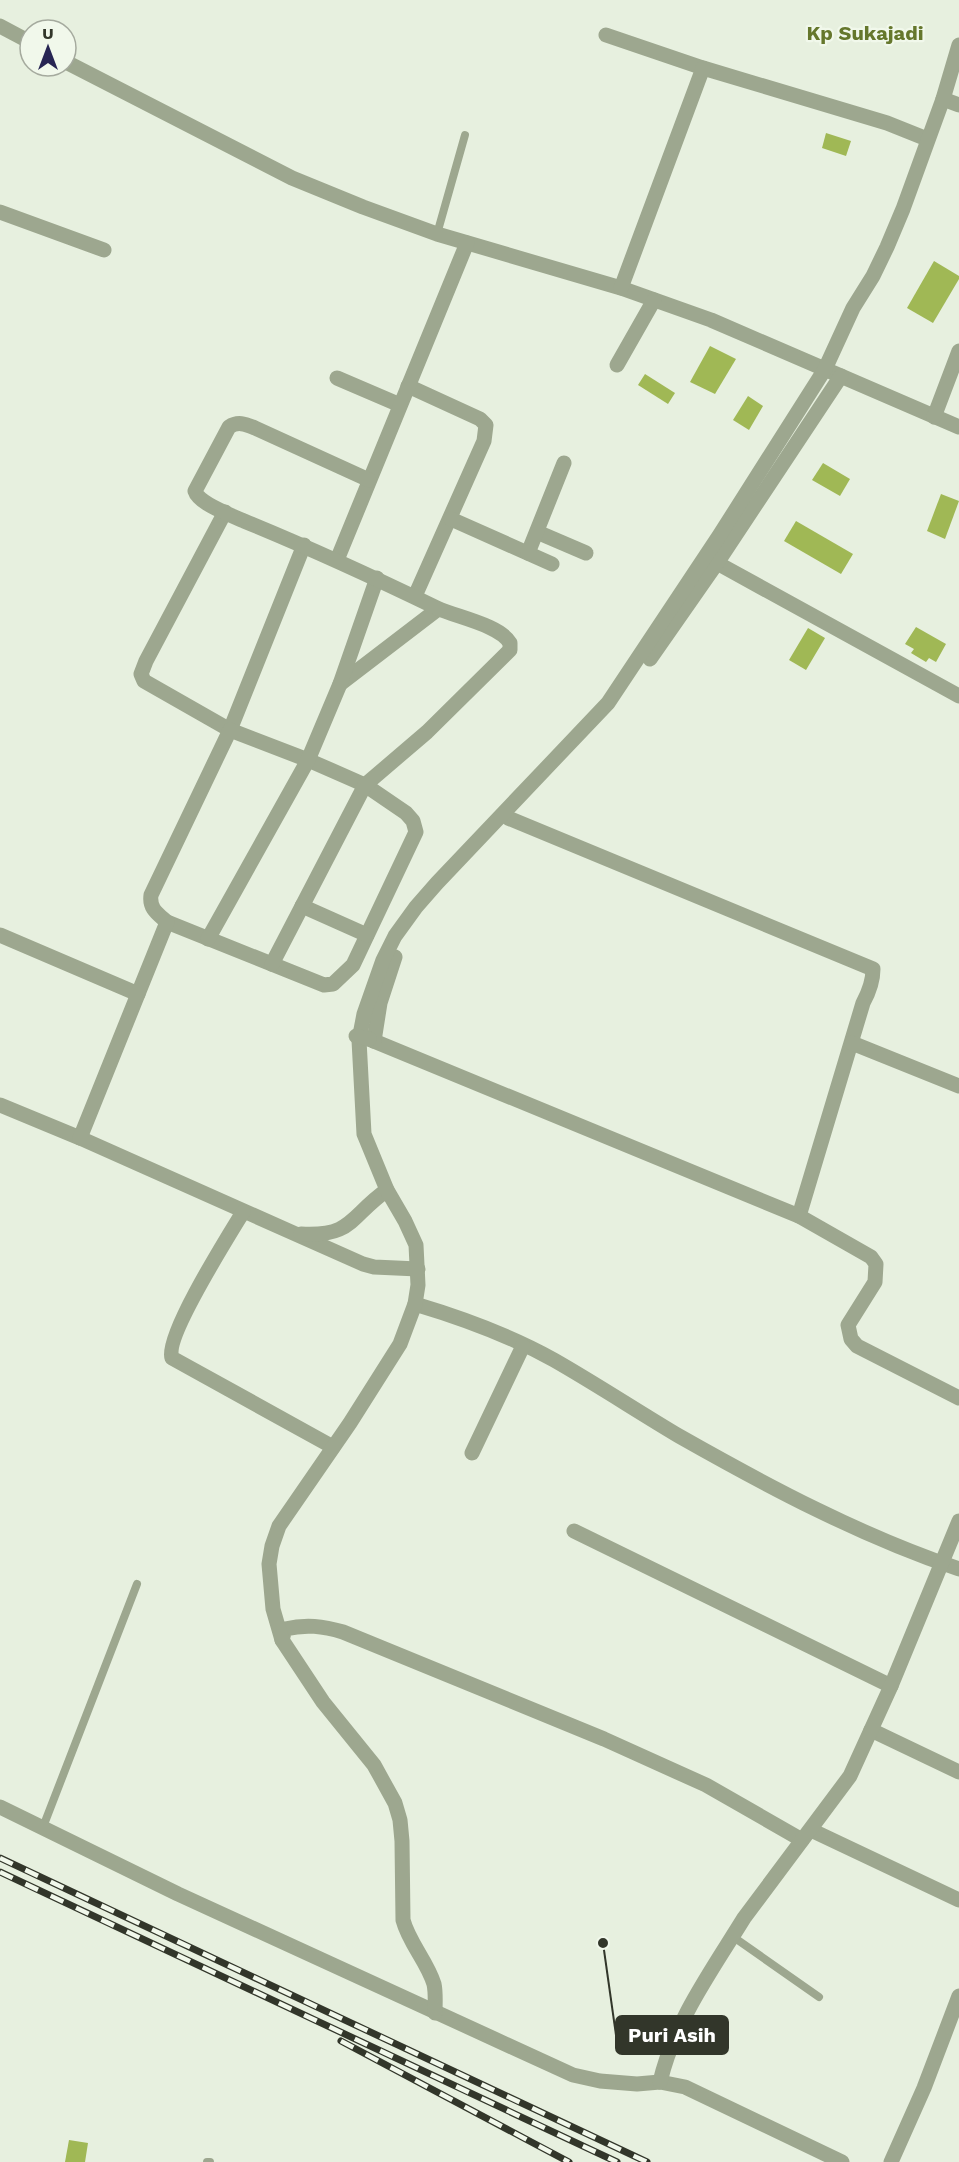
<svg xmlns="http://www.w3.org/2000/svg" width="959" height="2162" font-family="'Work Sans',sans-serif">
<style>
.building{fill:#a0b855}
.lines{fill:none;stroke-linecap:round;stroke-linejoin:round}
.lane{stroke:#9da78f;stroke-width:8}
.street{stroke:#9da78f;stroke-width:15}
.rail-casing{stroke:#32362a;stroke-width:7}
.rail{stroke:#f1f8eb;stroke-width:4.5;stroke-dasharray:14;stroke-linecap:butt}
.street-bridge{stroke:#9da78f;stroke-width:15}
.labels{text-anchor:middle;stroke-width:4.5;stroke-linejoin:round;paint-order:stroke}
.neighbourhood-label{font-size:20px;font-weight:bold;fill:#65772c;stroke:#f1f8eb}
.leader{fill:none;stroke:#32362a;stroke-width:2}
.callout-dot{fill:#32362a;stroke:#f1f8eb;stroke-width:2}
.callout{fill:#32362a;stroke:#32362a;stroke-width:2}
.callout-label{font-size:20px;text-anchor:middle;font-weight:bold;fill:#fff}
</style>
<rect width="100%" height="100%" fill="#e7f0df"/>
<g class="building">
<path d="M826,133L851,141L846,156L822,148Z"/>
<path d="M934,261L959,276V279L933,323L907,308Z"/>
<path d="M710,346L736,359L715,394L690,382Z"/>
<path d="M645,374L675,393L668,404L638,385Z"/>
<path d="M748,396L763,406L749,430L733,420Z"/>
<path d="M823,463L850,479L840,496L812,480Z"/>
<path d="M941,494L959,501L945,539L927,531Z"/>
<path d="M796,521L853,554L841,574L784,541Z"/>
<path d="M916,627L946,644L936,662L929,658L926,662L911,653L914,649L905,644Z"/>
<path d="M808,628L825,638L806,670L789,660Z"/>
<path d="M69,2140L88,2143L85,2162H65Z"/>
</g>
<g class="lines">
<g class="lane">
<path d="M437,234L465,135"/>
<path d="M43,1827L137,1584"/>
<path d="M732,1936L819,1997"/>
<path d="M207,2162H210"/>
</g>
<g class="street">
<path d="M0,26L30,42"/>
<path d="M606,35L703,68L887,123L927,139"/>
<path d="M66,62L292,178L363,207L437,234L621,288L711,320L959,427"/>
<path d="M943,99L959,105"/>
<path d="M0,212L104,250"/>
<path d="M621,288L703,68"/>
<path d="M617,365L654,300"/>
<path d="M337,378L400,405"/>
<path d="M408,386L480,419L486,425L484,441L415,596"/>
<path d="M934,417L959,351"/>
<path d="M225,512L146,661L141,674L144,681L230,730L304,545"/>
<path d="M451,519L552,564"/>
<path d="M537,532L586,553"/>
<path d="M528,553L564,463"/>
<path d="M337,560L467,243"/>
<path d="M717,563L959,696"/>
<path d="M650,659L717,563L841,376"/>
<path d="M340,684L438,609"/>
<path d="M230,730L308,760L365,785L406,813L413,821L416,832L353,965L333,984L324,985L167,922C158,914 149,909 151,895Z"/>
<path d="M508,818L873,969C873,982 869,992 863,1003L799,1216"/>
<path d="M302,906L367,935"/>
<path d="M0,935L138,994"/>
<path d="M208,939L308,760L340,684L377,578"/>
<path d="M272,964L365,785L427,732L510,650V643C500,625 456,617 437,608C373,577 310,548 244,521C231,515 199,504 195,491L229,427C238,421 245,424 255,428L369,480"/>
<path d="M369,1039L799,1216L871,1257L876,1264L875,1282L848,1325L851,1339L857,1346L959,1398"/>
<path d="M374,1041L380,1003L395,957"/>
<path d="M852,1043L959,1086"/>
<path d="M0,1105L80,1138L363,1264L374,1267L418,1269"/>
<path d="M80,1138L167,922"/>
<path d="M243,1212C229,1235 164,1338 172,1358L333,1447"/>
<path d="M301,1234C353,1237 350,1216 387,1190"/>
<path d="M415,1304C462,1318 511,1336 554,1360C596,1384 637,1411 679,1436C769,1487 861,1536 959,1569"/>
<path d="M472,1453L523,1346"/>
<path d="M574,1531L891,1686"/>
<path d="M282,1640L285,1629C306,1624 323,1626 343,1632L604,1739L706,1785L802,1840"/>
<path d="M871,1730L959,1772"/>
<path d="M0,1807L178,1894L573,2075L600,2081L637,2084L660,2082L685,2087L842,2162"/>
<path d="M811,1830L959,1900"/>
<path d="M435,2013C435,2004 436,1993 434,1984C427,1961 409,1943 403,1920L402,1841L400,1820L395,1803L374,1765L323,1702L282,1640L273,1609L269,1564L272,1546L279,1526L350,1423L400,1344L415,1304L418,1285L416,1245L405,1221L387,1190L364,1134L359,1040L364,1014L383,960L395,936L416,907L437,883L608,703L719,536L825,369L853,308L873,276L887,247L903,209L943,99L959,45"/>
<path d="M660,2082C674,2022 712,1970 744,1918L850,1776L891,1686L959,1521"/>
<path d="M891,2162L924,2088L959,1996"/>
</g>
<g class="rail-casing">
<g id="rail">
<path d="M0,1858L647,2162"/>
<path d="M0,1872L617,2162"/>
<path d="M341,2041L569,2162"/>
</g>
</g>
<use href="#rail" class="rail"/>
<path class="street-bridge" d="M356,1036L369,1039"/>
</g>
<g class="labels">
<g class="neighbourhood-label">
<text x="865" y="40">Kp Sukajadi</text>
</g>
</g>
<path class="leader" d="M603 1943L616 2035"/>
<circle class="callout-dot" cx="603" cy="1943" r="6"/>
<rect class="callout" x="616" y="2016" width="112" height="38" rx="6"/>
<g class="callout-label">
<text x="672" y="2042">Puri Asih</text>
</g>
<g transform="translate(48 48)"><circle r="28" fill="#f1f8eb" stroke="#a5aa9e" stroke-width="1.5"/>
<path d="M0-4.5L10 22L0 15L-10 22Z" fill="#272553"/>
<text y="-9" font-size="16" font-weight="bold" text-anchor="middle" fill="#32362a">U</text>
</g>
</svg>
